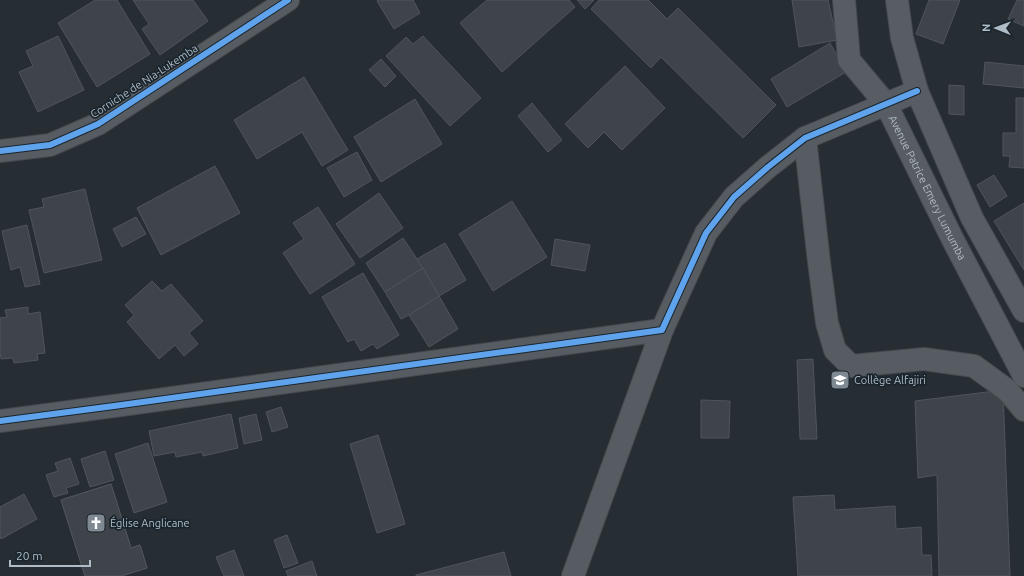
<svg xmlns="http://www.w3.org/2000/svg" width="1024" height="576" font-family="Ubuntu,sans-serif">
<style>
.building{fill:#3e4449;stroke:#4e555b}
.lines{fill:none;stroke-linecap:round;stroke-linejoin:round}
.minor-casing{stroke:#44494e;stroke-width:24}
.major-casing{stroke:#434a50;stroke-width:24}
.minor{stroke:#565c61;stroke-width:22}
.major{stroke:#585d63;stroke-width:22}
.cycleway-casing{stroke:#1a252d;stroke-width:8}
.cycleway{stroke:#60a3ed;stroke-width:6}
.labels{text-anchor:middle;stroke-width:3.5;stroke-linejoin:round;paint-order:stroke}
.street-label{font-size:11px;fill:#afbbc5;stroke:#1a252d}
.poi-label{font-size:11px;fill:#afbbc5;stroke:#1a252d;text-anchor:start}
</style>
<rect width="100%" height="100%" fill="#262d33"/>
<g class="building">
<path d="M95,0H117L150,54L97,87L58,23Z"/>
<path d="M133,0H193L208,21L160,55L142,29L149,24Z"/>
<path d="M378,0H413L420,13L394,29L377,1Z"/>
<path d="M487,0H569L575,7L502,72L460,23Z"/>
<path d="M577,0H594L585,9Z"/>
<path d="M599,0H648L667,19L678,8L776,105L743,138L661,57L651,68L591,9Z"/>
<path d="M792,0H828L837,40L799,47Z"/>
<path d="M929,0H960L943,44L916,34Z"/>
<path d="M1017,0H1024V26L1008,19Z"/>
<path d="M58,36L84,90L38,112L19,72L33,66L26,51Z"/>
<path d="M423,36L481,98L450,126L386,56L406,37L413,44Z"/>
<path d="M830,43L846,72L787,107L771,79Z"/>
<path d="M381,59L396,76L385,87L369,70Z"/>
<path d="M985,62L1024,66V88L983,84Z"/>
<path d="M625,66L665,108L622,150L604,132L588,148L565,124Z"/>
<path d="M304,77L348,150L322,166L302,132L257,159L234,120Z"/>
<path d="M949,85L964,86V115L949,114Z"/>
<path d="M1016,98H1024V168L1009,167L1010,156H1003V133H1016Z"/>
<path d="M415,99L442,144L381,182L354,137Z"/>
<path d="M532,103L562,140L548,152L518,116Z"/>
<path d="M357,152L372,180L344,197L327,168Z"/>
<path d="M215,166L240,213L161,255L137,208Z"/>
<path d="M994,175L1007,196L990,207L977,185Z"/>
<path d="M85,189L102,260L44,273L29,210L44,207L42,199Z"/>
<path d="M379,193L403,228L360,258L336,224Z"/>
<path d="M512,201L547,257L493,291L459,234Z"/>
<path d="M1024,203V270L994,221Z"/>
<path d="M318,207L355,264L310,294L283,253L304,239L293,223Z"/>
<path d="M136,217L146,234L122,247L113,229Z"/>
<path d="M27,225L40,284L25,287L20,267L11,270L2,231Z"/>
<path d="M403,238L423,268L385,292L366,263Z"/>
<path d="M555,239L590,245L585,271L551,265Z"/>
<path d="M445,243L466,280L439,296L417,259Z"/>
<path d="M423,268L439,296L409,315L401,319L385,292Z"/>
<path d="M363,273L399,335L377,349L373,344L361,351L354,339L348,342L322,297Z"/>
<path d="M152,281L162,291L171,284L203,321L189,333L198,344L184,356L175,345L159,359L127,322L134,315L125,305Z"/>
<path d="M439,296L458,329L429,347L409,315Z"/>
<path d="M28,307V314L40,312L45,353L37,354L38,360L14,363L13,358L1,359L0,352V318L7,317L5,310Z"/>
<path d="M813,359L817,439H800L797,360Z"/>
<path d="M1003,390L1010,576H939L937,475L918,478L915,401Z"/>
<path d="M701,400L730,401L729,438H701Z"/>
<path d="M281,407L288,427L272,432L266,412Z"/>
<path d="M231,414L238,448L203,456L202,452L176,457L175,452L154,456L149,431Z"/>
<path d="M256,414L262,440L244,444L239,418Z"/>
<path d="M378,435L405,524L377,533L350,444Z"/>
<path d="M148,443L167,502L134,513L115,454Z"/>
<path d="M105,451L114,480L90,487L81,459Z"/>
<path d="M70,458L79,484L66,488L68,493L54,497L46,475L58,471L55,463Z"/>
<path d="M111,484L131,548L140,545L147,568L121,576H85L61,500Z"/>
<path d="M111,484L131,548L140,545L147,568L121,576H85L61,500Z"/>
<path d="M24,494L37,519L1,539L0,536V507Z"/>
<path d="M834,495L835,510L895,506L896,529L921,527L922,555H931L932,576H798L793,497Z"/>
<path d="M287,535L298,563L284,568L274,540Z"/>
<path d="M234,550L244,576H224L216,557Z"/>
<path d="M504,552L511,576H416V575Z"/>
<path d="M312,561L317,576H288L286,571Z"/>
</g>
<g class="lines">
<g class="minor-casing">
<g id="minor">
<path d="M805,138L819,262L827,323L835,350L851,366L924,359L974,366L1007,390L1024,410"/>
<path d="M0,151L50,145L98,124L288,0"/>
<path d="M0,421L114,406L662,330L706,233L734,197L768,167L805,138L917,91"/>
<path d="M573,576L662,330"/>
</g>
</g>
<g class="major-casing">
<g id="major">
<path id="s1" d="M844,0L849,60L886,104L952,238L1024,376"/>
<path d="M897,0L902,38L917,91L972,218L1024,311"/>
</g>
</g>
<use href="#minor" class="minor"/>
<use href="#major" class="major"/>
<g class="cycleway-casing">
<g id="cycleway">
<path d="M0,151L50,145L98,124L288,0"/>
<path d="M0,421L114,406L662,330L706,233L734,197L768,167L805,138L917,91"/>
</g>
</g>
<use href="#cycleway" class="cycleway"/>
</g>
<defs>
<g id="school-square" transform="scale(1)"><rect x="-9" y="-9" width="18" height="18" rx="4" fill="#7f8992" stroke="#1a252d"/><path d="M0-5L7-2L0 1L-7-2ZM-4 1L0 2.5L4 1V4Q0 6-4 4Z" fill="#fff"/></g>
<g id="church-square" transform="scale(1)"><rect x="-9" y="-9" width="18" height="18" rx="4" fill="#7f8992" stroke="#1a252d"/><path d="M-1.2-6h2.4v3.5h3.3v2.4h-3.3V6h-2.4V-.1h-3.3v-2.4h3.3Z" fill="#fff"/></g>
</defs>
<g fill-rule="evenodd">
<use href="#school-square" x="840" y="380"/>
<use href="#church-square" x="96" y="523"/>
</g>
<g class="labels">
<g class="street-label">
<text transform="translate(144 81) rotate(-33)" y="4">Corniche de Nia-Lukemba</text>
<text dy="4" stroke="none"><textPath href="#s1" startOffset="211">Avenue Patrice Emery Lumumba</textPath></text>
</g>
<g class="poi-label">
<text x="854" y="384">Collège Alfajiri</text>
<text x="110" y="527">Église Anglicane</text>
</g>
</g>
<g transform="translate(996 28) rotate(271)" stroke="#1a252d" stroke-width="3" paint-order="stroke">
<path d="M0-3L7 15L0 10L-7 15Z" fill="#afbbc5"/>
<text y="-6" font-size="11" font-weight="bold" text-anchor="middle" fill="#afbbc5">N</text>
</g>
<path d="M10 560v6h80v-6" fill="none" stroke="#afbbc5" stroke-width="2"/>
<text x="16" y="560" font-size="12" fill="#afbbc5" stroke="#1a252d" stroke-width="3" paint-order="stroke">20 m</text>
</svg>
